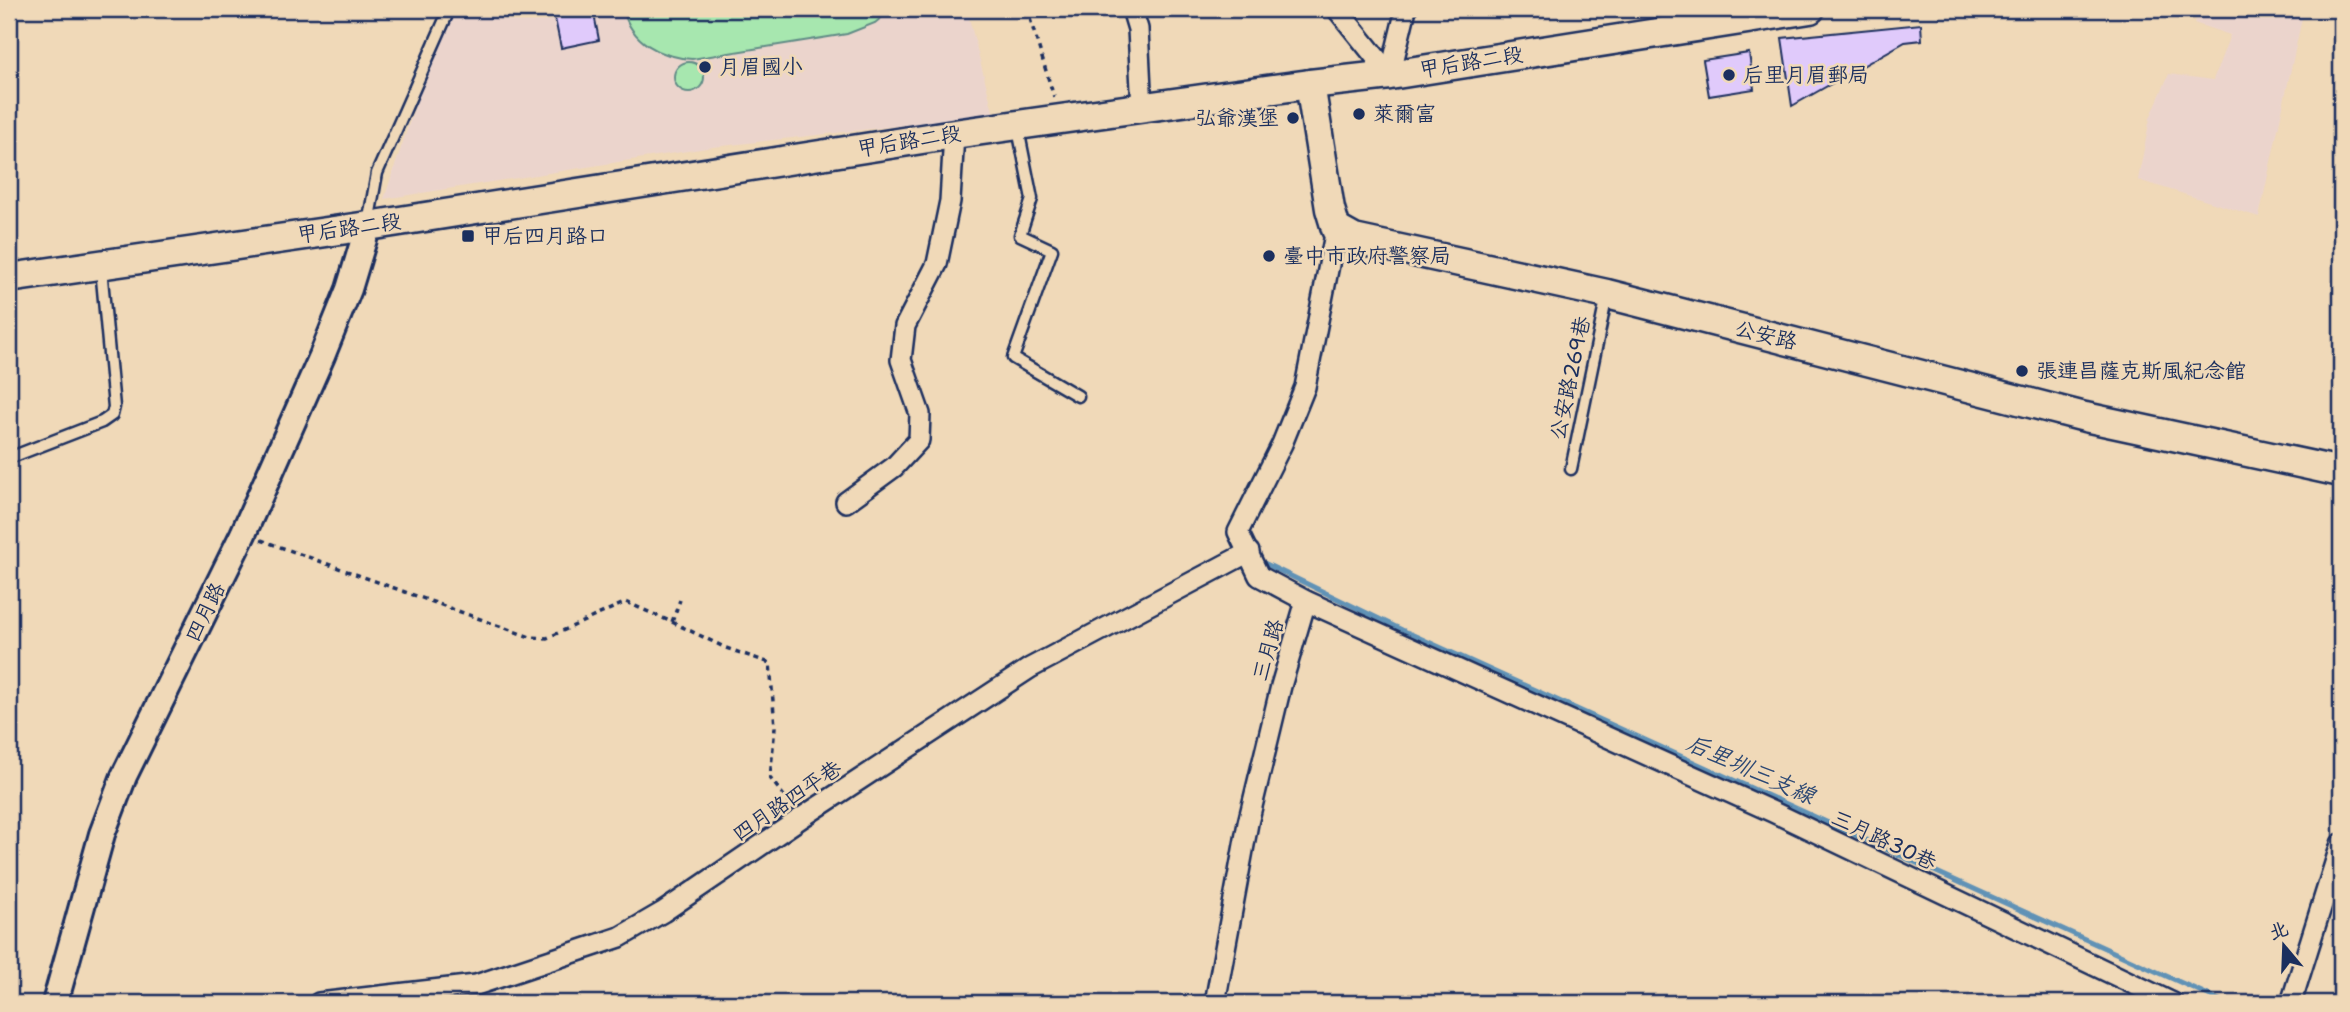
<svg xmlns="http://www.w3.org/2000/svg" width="2350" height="1012" font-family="'Shantell Sans','LXGW WenKai TC',sans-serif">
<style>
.built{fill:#ebd4cc}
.green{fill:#a7e7af;stroke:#618b86;stroke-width:2}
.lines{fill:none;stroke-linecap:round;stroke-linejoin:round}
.stream{stroke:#6192b6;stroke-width:5}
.building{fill:#e0cafb;stroke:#1b2f5e;stroke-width:2}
.service-casing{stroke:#1b2f5e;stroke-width:15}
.minor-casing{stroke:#1b2f5e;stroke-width:24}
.tertiary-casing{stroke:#1b2f5e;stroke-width:30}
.secondary-casing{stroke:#1b2f5e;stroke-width:33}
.path{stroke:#1b2f5e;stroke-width:3.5;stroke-dasharray:5 5;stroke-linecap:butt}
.service{stroke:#f0d9b8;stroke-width:10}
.minor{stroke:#f0d9b8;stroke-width:19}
.tertiary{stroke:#f0d9b8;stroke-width:24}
.secondary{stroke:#f0d9b8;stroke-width:28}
.poi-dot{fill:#1b2f5e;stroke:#f0d9b8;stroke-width:2.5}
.labels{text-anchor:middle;stroke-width:5;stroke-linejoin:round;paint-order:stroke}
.street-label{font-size:21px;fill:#1b2f5e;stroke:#f0d9b8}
.poi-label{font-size:21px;fill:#1b2f5e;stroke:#f0d9b8;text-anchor:start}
.water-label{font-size:23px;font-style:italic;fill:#2c4874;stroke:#f0d9b8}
</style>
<rect width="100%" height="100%" fill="#f0d9b8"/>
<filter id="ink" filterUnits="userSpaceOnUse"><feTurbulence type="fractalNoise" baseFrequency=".0143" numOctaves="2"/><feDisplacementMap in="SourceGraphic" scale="14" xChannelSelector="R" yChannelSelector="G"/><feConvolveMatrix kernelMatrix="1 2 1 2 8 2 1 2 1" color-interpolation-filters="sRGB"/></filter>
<g filter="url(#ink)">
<g class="built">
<path d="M447,9H995L996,11L969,18L994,115L713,147L384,199Z"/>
<path d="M2199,9H2304L2259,217L2138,180L2150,118L2169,74L2213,80L2230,35L2194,23Z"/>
</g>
<g class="green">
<path d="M623,9H892L875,23L847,34L692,59C660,57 631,42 623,9Z"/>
<circle cx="689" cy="77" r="15"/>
</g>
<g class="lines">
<path class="stream" d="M1264,563L1402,630L2226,1003"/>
</g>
<g class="building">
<path d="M553,9H593L599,40L561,48Z"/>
<path d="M1921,24L1922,40L1905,42L1792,106L1782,38Z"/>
<path d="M1749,53L1754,89L1709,96L1703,60Z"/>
</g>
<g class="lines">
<g class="service-casing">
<g id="service">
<path d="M1018,129L1032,199L1020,235L1052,250L1013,358L1078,396"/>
<path d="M368,224L377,173L446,17L447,9"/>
<path d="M9,458L102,422L112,415L114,407L101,268"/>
<path d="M1571,469L1607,295"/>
</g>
</g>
<g class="minor-casing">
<g id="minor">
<path d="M1132,9L1138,29L1142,109"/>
<path d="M1337,9L1390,75"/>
<path d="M1390,75L1406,9"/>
<path d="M1336,229L1305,387L1282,444L1238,532L1259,576L1306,601L1773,812L2173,1003"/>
<path d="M846,502L894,467L919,440L920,414L901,360L905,326L937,264L950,201L954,134"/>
<path d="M319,1003L476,985L620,937L663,912L801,818L1030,668L1249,552"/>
<path d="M1215,1003L1248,823L1281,686L1306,601"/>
<path d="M2291,1003L2341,844"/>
</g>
</g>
<g class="tertiary-casing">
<path id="tertiary" d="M55,1003L102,834L124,776L243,534L322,356L349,289L368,226"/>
</g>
<g class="secondary-casing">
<g id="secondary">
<path d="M1310,84L1330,209L1336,229L1354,239L1607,294L2085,417L2341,472"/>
<path d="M9,278L368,226L954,134L1310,84L1390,75L1810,9"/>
</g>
</g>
<g class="path">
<path d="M1027,9L1054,97"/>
<path d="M261,540L530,637L547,638L626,602L672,622L680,600"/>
<path d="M672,622L726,648L770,663L775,727L770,778L791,805"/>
</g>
<use href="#service" class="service"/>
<use href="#minor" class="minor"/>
<use href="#tertiary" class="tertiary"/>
<use href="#secondary" class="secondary"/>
</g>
</g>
<g class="poi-dot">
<circle cx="705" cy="67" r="7"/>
<circle cx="1729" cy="75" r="7"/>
<circle cx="1359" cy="114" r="7"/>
<circle cx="1293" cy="118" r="7"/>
<rect x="461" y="229" width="14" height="14" rx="3.5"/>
<circle cx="1269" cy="256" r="7"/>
<circle cx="2022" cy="371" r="7"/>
</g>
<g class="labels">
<g class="street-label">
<text transform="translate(1471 62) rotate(-9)" y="7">甲后路二段</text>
<text transform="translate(909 141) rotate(-9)" y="7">甲后路二段</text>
<text transform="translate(349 228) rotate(-8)" y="7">甲后路二段</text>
<text transform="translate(1766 335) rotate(14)" y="7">公安路</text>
<text transform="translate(1570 378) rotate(-78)" y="7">公安路269巷</text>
<text transform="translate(205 612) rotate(-64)" y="7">四月路</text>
<text transform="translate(1268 650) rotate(-74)" y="7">三月路</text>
<text transform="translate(787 801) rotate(-34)" y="7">四月路四平巷</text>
<text transform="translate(1884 840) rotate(25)" y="7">三月路30巷</text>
</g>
<g class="poi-label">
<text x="719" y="74">月眉國小</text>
<text x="1743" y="82">后里月眉郵局</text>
<text x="1373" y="121">萊爾富</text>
<text x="1279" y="125" text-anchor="end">弘爺漢堡</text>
<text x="482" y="243">甲后四月路口</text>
<text x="1283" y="263">臺中市政府警察局</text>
<text x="2036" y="378">張連昌薩克斯風紀念館</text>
</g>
<g class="water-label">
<text transform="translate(1751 769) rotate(24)" y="8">后里圳三支線</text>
</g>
</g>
<rect width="2350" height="1012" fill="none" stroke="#f0d9b8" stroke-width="35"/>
<rect x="18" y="18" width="2315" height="977" fill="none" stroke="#1b2f5e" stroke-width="2.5" filter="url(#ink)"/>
<g transform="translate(2284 946) rotate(341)" stroke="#f0d9b8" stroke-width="5" paint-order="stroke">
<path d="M0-5L12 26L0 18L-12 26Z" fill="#1b2f5e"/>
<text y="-10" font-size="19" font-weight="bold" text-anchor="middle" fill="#1b2f5e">北</text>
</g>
</svg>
